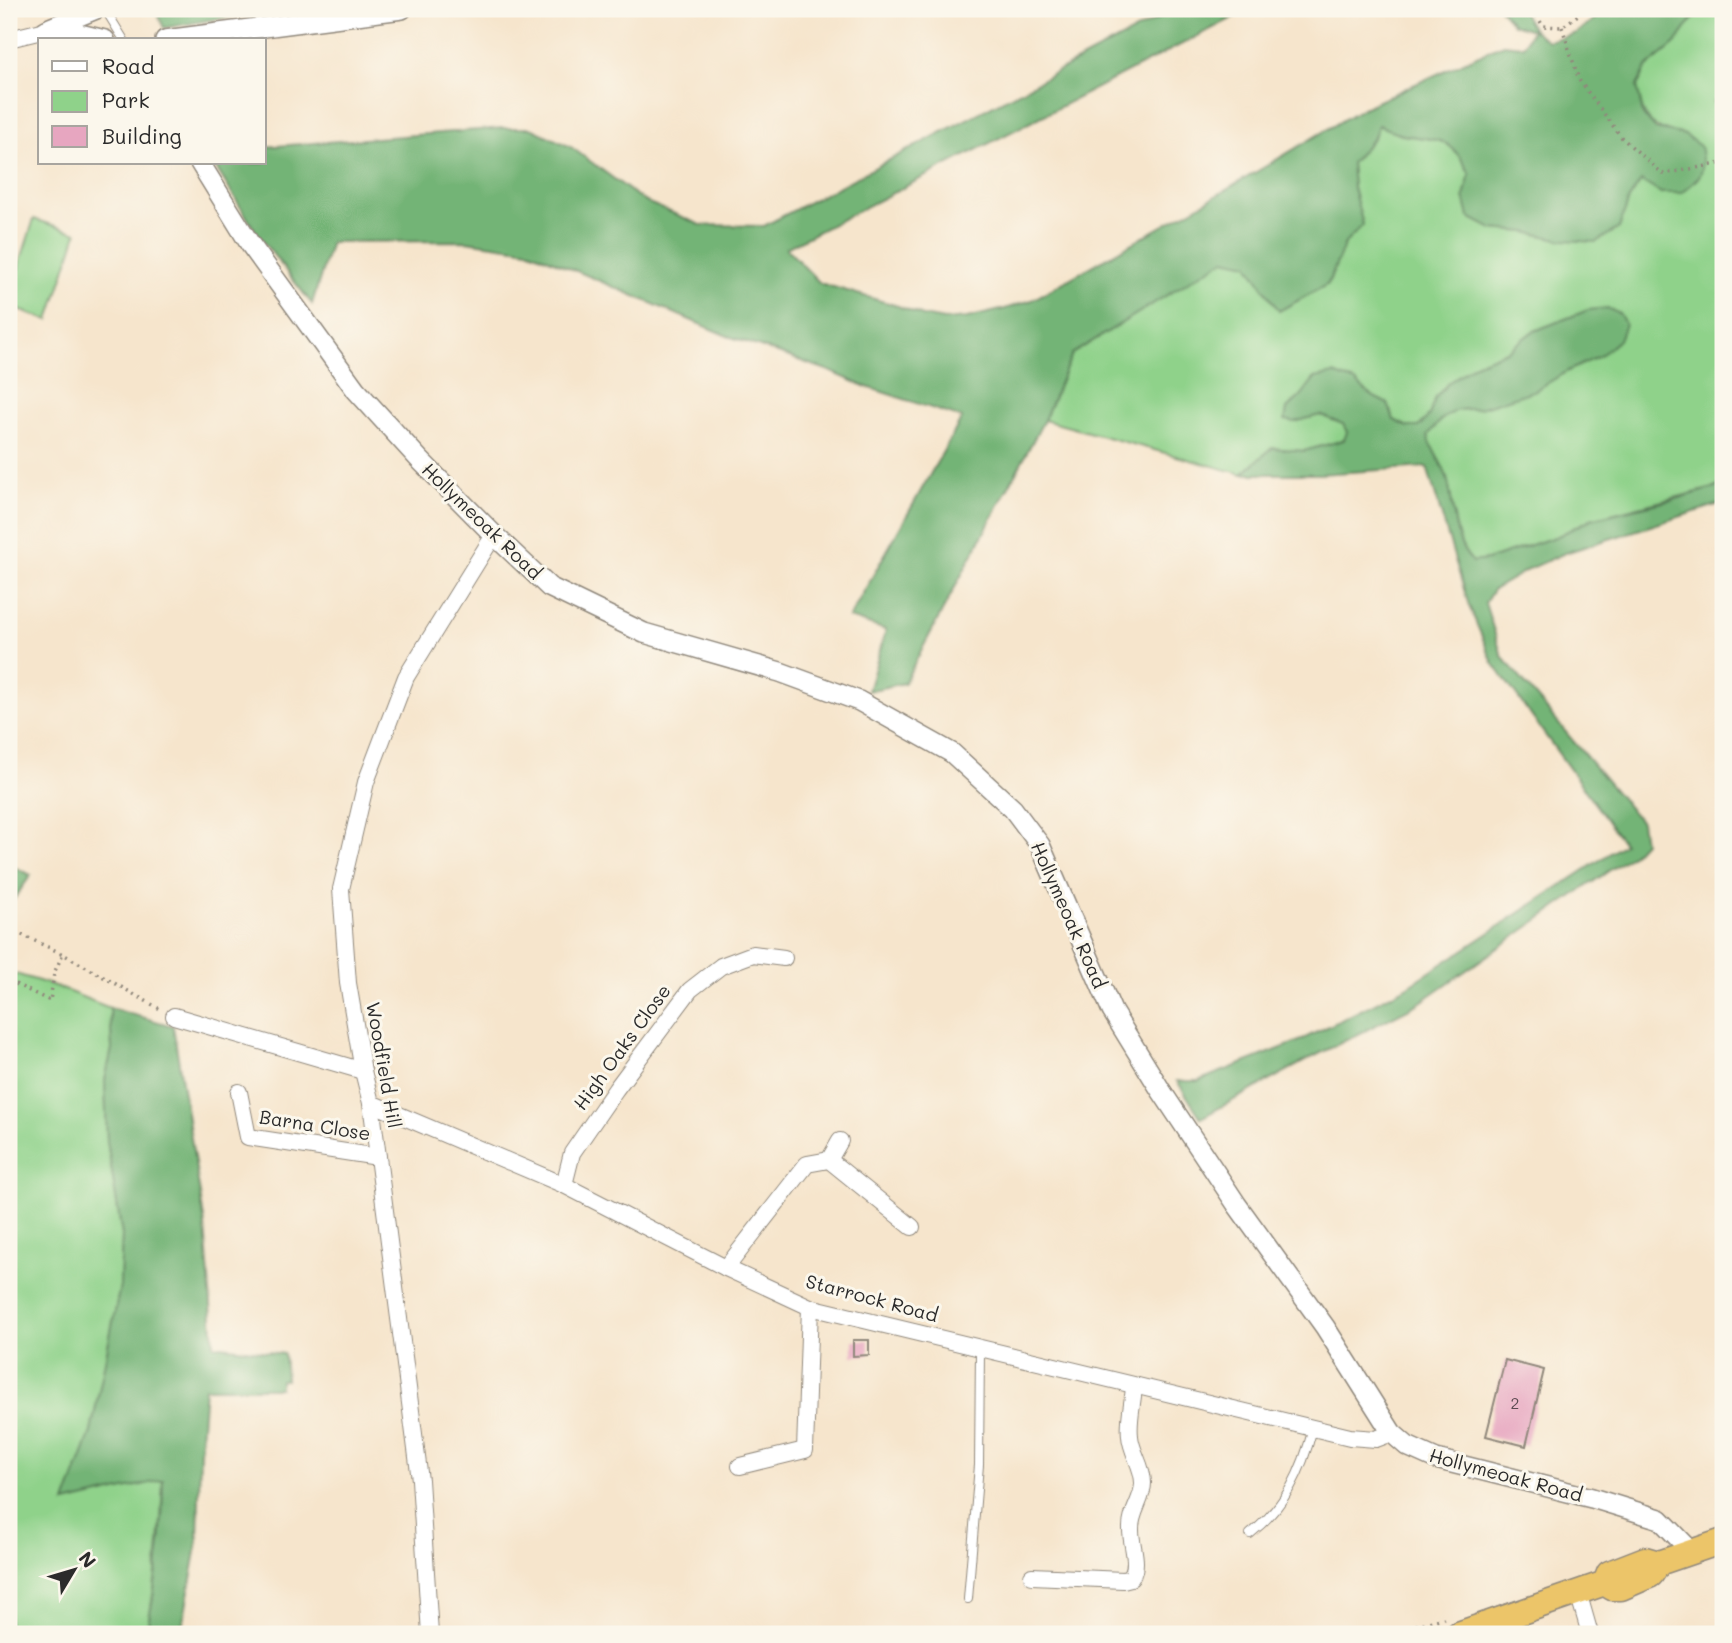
<svg xmlns="http://www.w3.org/2000/svg" width="1732" height="1643" font-family="Mali,sans-serif">
<style>
.green{fill:#8fd28a;stroke:#5d7e5a;stroke-width:2}
.forest{fill:#73b476;stroke:#4f7050;stroke-width:2}
.building{fill:#e7a6c0}
.lines{fill:none;stroke-linecap:round;stroke-linejoin:round}
.service-casing{stroke:#90887c;stroke-width:10}
.minor-casing{stroke:#90887c;stroke-width:18}
.tertiary-casing{stroke:#90887c;stroke-width:22}
.trunk-casing{stroke:#90887c;stroke-width:27}
.path{stroke:#90887c;stroke-width:3.5;stroke-dasharray:2 5;stroke-linecap:butt}
.service{stroke:#fff;stroke-width:8}
.minor{stroke:#fff;stroke-width:16}
.tertiary{stroke:#fff;stroke-width:19}
.trunk{stroke:#ecc569;stroke-width:24}
.labels{text-anchor:middle;stroke-width:6;stroke-linejoin:round;paint-order:stroke}
.number-label{font-size:16px;fill:#5a4a50}
.street-label{font-size:19px;fill:#2b2b2b;stroke:#fbf7ec}
</style>
<rect width="100%" height="100%" fill="#fbf7ec"/>
<filter id="ink" filterUnits="userSpaceOnUse"><feTurbulence type="fractalNoise" baseFrequency=".0143" numOctaves="2"/><feDisplacementMap in="SourceGraphic" scale="14" xChannelSelector="R" yChannelSelector="G"/><feConvolveMatrix kernelMatrix="1 2 1 2 8 2 1 2 1" color-interpolation-filters="sRGB"/></filter>
<filter id="wash" filterUnits="userSpaceOnUse"><feTurbulence type="fractalNoise" baseFrequency=".00686" numOctaves="4" result="noise"/><feDisplacementMap in="SourceGraphic" scale="28" xChannelSelector="R" yChannelSelector="G"/><feGaussianBlur stdDeviation="1.57" result="paint"/><feColorMatrix in="noise" values="0 0 0 0 0 0 0 0 0 0 0 0 0 0 0 0 0 1.4 0 .05"/><feComposite in="paint" operator="in"/></filter>
<g filter="url(#wash)">
<rect width="100%" height="100%" fill="#f6e5cc"/>
<g class="green">
<path d="M1709,9H1723V96L1714,102L1723,109V482L1717,487L1591,519L1558,536L1487,560L1473,562C1451,541 1455,503 1446,475C1441,460 1431,450 1428,435L1442,419L1457,410L1480,408L1600,356L1588,310L1532,332L1509,350L1475,364L1435,398L1429,416L1419,427H1408L1394,420L1388,404L1370,395L1315,378L1301,396L1287,409L1294,422L1320,415L1343,424L1348,432L1344,440L1304,451L1272,448L1242,474L1044,420L1072,354L1225,259L1248,264L1279,311L1328,284L1345,243L1363,225L1353,188L1351,163L1374,137L1378,125L1401,135L1442,140L1458,152L1470,174L1464,197L1492,229L1526,232L1619,228L1629,199L1641,181L1661,193L1685,135C1646,126 1645,124 1637,86L1647,67L1675,44L1692,20Z"/>
<path d="M34,219L77,233L49,320L9,307V297Z"/>
<path d="M9,972L52,985L110,1008L112,1049L105,1080L107,1141L122,1235L120,1286L91,1432L65,1503L163,1479C161,1532 157,1582 146,1634H9Z"/>
</g>
<g class="forest">
<path d="M155,9H275L164,28Z"/>
<path d="M1176,9H1250L786,248L820,283L898,306L923,316L944,320L967,318L1005,309L1032,300L1226,190L1363,108L1503,44L1523,46L1532,30L1513,24L1500,9H1521L1533,30L1548,41L1576,33L1607,9H1709L1692,20L1675,44L1647,67L1637,86L1643,115L1656,129L1685,135L1700,146C1706,174 1702,176 1681,193H1661L1641,181L1629,199L1619,228L1596,242L1563,240L1526,232L1492,229L1469,217L1464,197L1470,174C1449,135 1443,142 1404,135C1395,133 1386,128 1378,125L1374,137L1351,163L1353,188L1363,225L1345,243L1328,284L1279,311L1248,264L1225,259L1072,354L1044,420L904,683L868,691L886,630L849,618L962,418L864,386L827,370L725,335L528,250L466,241L331,242L312,304L258,235L213,163H264V147L503,128H531L571,147L644,201L701,225L764,226Z"/>
<path d="M1607,308L1620,314L1625,324L1619,340L1600,356L1568,371L1536,390L1480,408L1457,410L1442,419L1428,435C1431,451 1441,460 1446,475C1455,502 1451,542 1473,562L1487,560L1558,536L1591,519L1676,499L1717,487L1723,482V503L1565,553L1529,569L1493,590L1485,603L1502,656L1641,822L1644,842L1633,854L1418,1004L1307,1060L1201,1118L1177,1081H1198L1297,1042L1407,987L1624,844L1493,663L1469,606L1427,467L1319,474H1242L1272,448L1304,451L1344,440L1347,432L1343,424L1320,415L1294,422L1285,420L1287,409L1301,396L1315,378L1334,374L1356,382L1370,395L1388,404L1394,420L1408,427H1419L1429,416L1435,398L1448,383L1475,364L1509,350L1532,332L1588,310Z"/>
<path d="M9,865L31,875L9,906Z"/>
<path d="M110,1008L173,1026L205,1225L214,1345L284,1354L286,1380H280V1388H205L200,1452L198,1541L181,1634H146C157,1583 163,1532 163,1480L65,1503L91,1432L120,1286L122,1235L107,1141L105,1080L112,1049Z"/>
</g>
<g id="blocks">
<g class="building">
<path d="M853,1340H869V1355L853,1356Z"/>
<path d="M1505,1360L1544,1370L1526,1446L1486,1436Z"/>
</g>
</g>
</g>
<g filter="url(#ink)">
<use href="#blocks" fill-opacity="0" stroke="#90887c" stroke-width="2"/>
<g class="lines">
<g class="service-casing">
<g id="service">
<path d="M105,9L124,40"/>
<path d="M1250,1534C1286,1506 1302,1471 1313,1428"/>
<path d="M968,1599L979,1465L980,1349"/>
</g>
</g>
<g class="minor-casing">
<g id="minor">
<path d="M9,39L46,30"/>
<path d="M174,1016L363,1071"/>
<path d="M239,1092L248,1137L378,1157"/>
<path d="M371,1103L564,1185L726,1268L810,1307L1350,1437L1376,1439L1392,1433"/>
<path d="M829,1160L840,1141"/>
<path d="M564,1185L572,1153L616,1089L690,990L721,966L753,954L784,958"/>
<path d="M726,1268L807,1164L829,1160L912,1227"/>
<path d="M740,1466L805,1450L810,1307"/>
<path d="M1032,1576L1123,1580L1131,1578C1140,1563 1131,1546 1131,1530C1130,1512 1143,1500 1143,1483C1143,1466 1131,1452 1130,1436C1128,1420 1133,1402 1134,1387"/>
<path d="M1578,1592L1590,1634"/>
<path d="M430,1634L420,1480L371,1103L363,1071L348,983L341,889L366,782L406,677L494,535"/>
</g>
</g>
<g class="tertiary-casing">
<g id="tertiary">
<path d="M50,28L96,9"/>
<path d="M46,30L67,31L105,40"/>
<path d="M165,40L402,9"/>
<path d="M200,163L250,244L356,390L419,459L494,535L549,587L644,633L780,672L859,701L952,753L1013,809L1040,845L1112,1011L1160,1089L1237,1205L1325,1327L1392,1433L1407,1446L1436,1459L1592,1498L1660,1519L1692,1552"/>
</g>
</g>
<g class="trunk-casing">
<g id="trunk">
<path d="M1605,1583L1612,1588H1621L1651,1575L1659,1563L1723,1541"/>
<path d="M1458,1634L1605,1583L1609,1573L1645,1559L1659,1563"/>
</g>
</g>
<g class="path">
<path d="M1533,9L1543,26L1562,27L1586,9"/>
<path d="M1562,27L1579,80L1622,138L1663,174L1723,163"/>
<path d="M9,929L63,954L160,1009"/>
<path d="M9,981L50,1001L54,973L63,954"/>
<path d="M1382,1634L1444,1618"/>
</g>
<use href="#service" class="service"/>
<use href="#minor" class="minor"/>
<use href="#tertiary" class="tertiary"/>
<use href="#trunk" class="trunk"/>
</g>
</g>
<g class="labels">
<g class="number-label">
<text x="1515" y="1409">2</text>
</g>
<g class="street-label">
<text transform="translate(482 521) rotate(44)" y="7">Hollymeoak Road</text>
<text transform="translate(1069 915) rotate(66)" y="7">Hollymeoak Road</text>
<text transform="translate(622 1047) rotate(-54)" y="7">High Oaks Close</text>
<text transform="translate(384 1065) rotate(80)" y="7">Woodfield Hill</text>
<text transform="translate(315 1125) rotate(9)" y="7">Barna Close</text>
<text transform="translate(872 1298) rotate(15)" y="7">Starrock Road</text>
<text transform="translate(1506 1475) rotate(15)" y="7">Hollymeoak Road</text>
</g>
</g>
<rect width="1732" height="1643" fill="none" stroke="#fbf7ec" stroke-width="35"/>
<rect x="38" y="38" width="228" height="126" fill="#fbf7ec" stroke="#a8a59f" stroke-width="2"/>
<rect x="52" y="61" width="35" height="10" fill="#ffffff" stroke="#a8a59f" stroke-width="2"/>
<text x="102" y="74" font-size="21" fill="#2b2b2b">Road</text>
<rect x="52" y="91" width="35" height="21" fill="#8fd28a" stroke="#a8a59f" stroke-width="2"/>
<text x="102" y="108" font-size="21" fill="#2b2b2b">Park</text>
<rect x="52" y="126" width="35" height="21" fill="#e7a6c0" stroke="#a8a59f" stroke-width="2"/>
<text x="102" y="144" font-size="21" fill="#2b2b2b">Building</text>
<g transform="translate(74 1570) rotate(52)" stroke="#fbf7ec" stroke-width="5" paint-order="stroke">
<path d="M0-5L12 26L0 18L-12 26Z" fill="#2b2b2b"/>
<text y="-10" font-size="19" font-weight="bold" text-anchor="middle" fill="#2b2b2b">N</text>
</g>
</svg>
